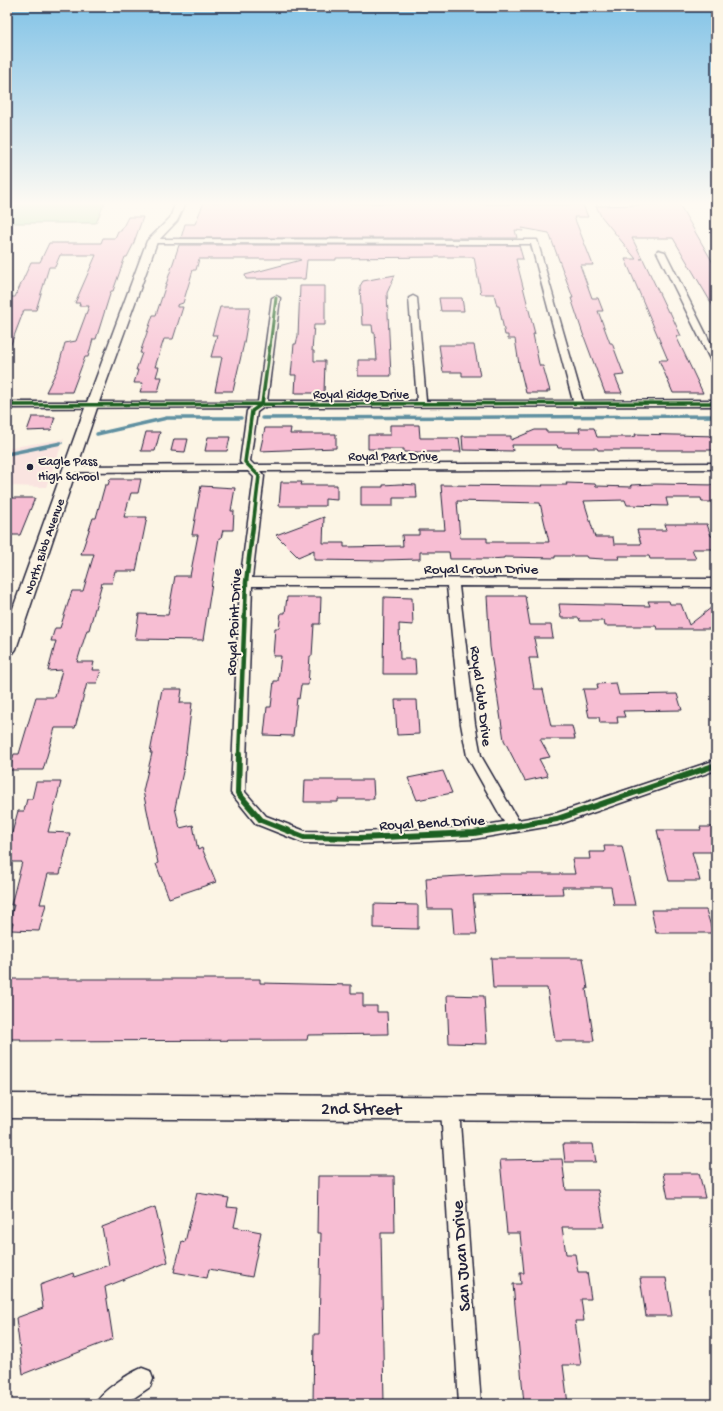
<svg xmlns="http://www.w3.org/2000/svg" width="723" height="1411" font-family="'Gochi Hand',sans-serif">
<style>
.built{fill:#fae4e0}
.green{fill:#a7dda0;stroke:#64806e}
.lines{fill:none;stroke-linecap:round;stroke-linejoin:round}
.stream{stroke:#6090a1;stroke-width:3.5}
.building{fill:#f7bed3;stroke:#22223b;fill-rule:evenodd}
.minor-casing{stroke:#22223b;stroke-width:3}
.secondary-casing{stroke:#22223b;stroke-width:3}
.minor{fill:#fcf5e5;fill-rule:evenodd}
.secondary{fill:#fcf5e5;fill-rule:evenodd}
.cycleway-far3-casing{stroke:#fcf5e5;stroke-width:4.5}
.cycleway-far2-casing{stroke:#fcf5e5;stroke-width:5.5}
.cycleway-far1-casing{stroke:#fcf5e5;stroke-width:7}
.cycleway-casing{stroke:#fcf5e5;stroke-width:8}
.cycleway-far3{stroke:#1b5e20;stroke-width:3}
.cycleway-far2{stroke:#1b5e20;stroke-width:3.5}
.cycleway-far1{stroke:#1b5e20;stroke-width:4.5}
.cycleway{stroke:#1b5e20;stroke-width:6}
.poi-dot{fill:#22223b;stroke:#fcf5e5;stroke-width:1.5}
.labels{text-anchor:middle;stroke-width:4;stroke-linejoin:round;paint-order:stroke}
.far-street-label{font-size:13px;fill:#22223b;stroke:#fcf5e5}
.far-poi-label{font-size:13px;fill:#22223b;stroke:#fcf5e5;text-anchor:start}
.street-label{font-size:15px;fill:#22223b;stroke:#fcf5e5}
.near-street-label{font-size:18px;fill:#22223b;stroke:#fcf5e5}
</style>
<rect width="100%" height="100%" fill="#fcf5e5"/>
<filter id="ink" filterUnits="userSpaceOnUse"><feTurbulence type="fractalNoise" baseFrequency=".025" numOctaves="2"/><feDisplacementMap in="SourceGraphic" scale="8" xChannelSelector="R" yChannelSelector="G"/><feConvolveMatrix kernelMatrix="1 2 1 2 8 2 1 2 1" color-interpolation-filters="sRGB"/></filter>
<g filter="url(#ink)">
<path class="built" d="M64,439L46,487L7,486V448Z"/>
<path class="green" d="M7,202H105L96,223H7Z"/>
<g class="lines">
<g class="stream">
<path d="M262,418L716,416"/>
<path d="M97,434L167,418H241"/>
<path d="M7,454L61,443"/>
</g>
</g>
<g class="building">
<path d="M204,202L583,205L588,217H574L593,265H580L592,298H598L603,311H598L610,343H612L624,375L615,376L622,393H605L583,334L571,298H573L549,233L522,228L523,231L515,230L517,238H181L185,224H195Z"/>
<path d="M679,204L716,268V311L673,238H632L642,258L640,259H643L668,312H670L681,336H676L703,393H673L659,360H668L625,259H636L601,216L596,206Z"/>
<path d="M128,217H143L133,245L127,257H125L113,291H111L96,339H93L88,357H85L72,392H46L58,368L65,343L76,341L89,306H79L80,303H75L96,255H60L55,267H49L36,310H24L8,352L7,304L11,297H15L31,262H40L49,243H101L103,238H115L118,231H121Z"/>
<path d="M179,245H519L523,259H516L535,334H533L539,364L540,366H543L550,391H547V393H526L519,364L515,339H508V335H505L499,306H497L494,294H481L474,257H442L336,258V260H307L305,279H246L245,275L301,260L299,259H199L196,270H193L183,303L177,305V307H183L173,339H164L155,367H159L156,377H162L158,392H140L143,383H134L138,370H136L142,353H140L153,315H156Z"/>
<path d="M395,275L387,293L391,376H358V360H377L375,333H373L372,325H362L360,286L363,281Z"/>
<path d="M300,286H325V325H314L312,351H314V361H325L324,393H295L296,375H291L294,344H296L298,336Z"/>
<path d="M439,298H462L464,311H441Z"/>
<path d="M220,307H250L244,343L233,391H215L222,357H211L217,335H212Z"/>
<path d="M439,345H474L480,376H462V372H443Z"/>
<path d="M32,417H55L51,430L27,431Z"/>
<path d="M390,425H419L420,438H459L461,452H404V449H368V435H390Z"/>
<path d="M265,428H291L290,434H336V448L260,451Z"/>
<path d="M579,428H594L597,437H630L636,436L635,434L716,436V450H598L597,448H558L557,445H512L513,451L463,450L462,436H511V440L535,430H546V432H580Z"/>
<path d="M146,432H160L155,451H141Z"/>
<path d="M208,437H230L227,451H205Z"/>
<path d="M174,439H188L185,452L171,451Z"/>
<path d="M110,479H141L138,493H131L124,517H147L136,571H115L112,583H102L89,630H87L77,662H94L92,670H101L97,683H87L75,728H55L43,770H9L14,754H19L36,697H55L62,670L48,671L56,641H51L55,628H60L72,591H83L94,554H81L93,518H96L105,485H108Z"/>
<path d="M281,482H302L301,485H337V500L325,499V506H279Z"/>
<path d="M566,483L595,484L596,486L632,487L631,485L656,484L716,485V502H702L701,498H666L668,506L627,505L625,500L584,501L595,537H613L614,544H641L637,530H667L665,524H707L711,536H716V549H692L696,559H650L649,556H618L619,559H603L587,558L586,556H555V558L504,557V558L490,559H450L449,552H420V559L384,560V561L314,560V550L298,557L276,535L324,517L323,543H344V547L403,546L402,535H419V530H445L441,485L543,486L542,485H567ZM457,501L540,503L549,542H487V538H460Z"/>
<path d="M400,484L416,485L417,498H393V506H361V487H383V485Z"/>
<path d="M201,486L235,488L231,511H234L233,530H223L221,538H219L203,640L135,639L139,614L168,615L175,576H190L198,535H192Z"/>
<path d="M7,498H35L20,535H7Z"/>
<path d="M487,596H525L530,625H551L553,638H534L538,658H529L534,689H543L551,726H572L575,739H540L550,757L539,759L548,776L525,781L504,740L490,647Z"/>
<path d="M287,597H321L320,624H314L312,656H310L308,685H301L299,699L297,698L293,736L264,735L267,707H271L274,681H278L281,656H273L275,628H279L281,613H285Z"/>
<path d="M384,597L412,598L413,625L399,624L400,659H415L416,674H383Z"/>
<path d="M648,601H669L670,604H681L689,625L716,604V629H657L656,626H605L604,621H580L579,618H561L559,604L650,606Z"/>
<path d="M616,683L619,695L677,694L682,710L623,711L625,717H617L618,723H600L599,717H589L583,689H598L597,684Z"/>
<path d="M162,689H182L180,703H192L184,767L175,808L180,828L193,825L198,850L202,848L216,882L169,898L156,864L158,863L143,791L152,753H150Z"/>
<path d="M395,700H417L419,734L397,735Z"/>
<path d="M443,771L452,793L417,800L408,778Z"/>
<path d="M305,780H373L374,799H338V802H304Z"/>
<path d="M36,782H61L48,832L70,833L60,874H48L40,904H46L39,931L11,930L13,923H9L14,905H11L22,862H7V851L18,811H24L27,799H32Z"/>
<path d="M700,827H716V852H692L700,881H669L657,830H701Z"/>
<path d="M604,846H622L635,905H614L611,887H562L563,894L473,895L477,934H454L452,909H428L426,878L495,874H575L572,859H590L589,852H605Z"/>
<path d="M374,904L418,905V929L374,928Z"/>
<path d="M651,910H706L713,933H656Z"/>
<path d="M491,958H583L588,989H586L594,1041H555L547,988H493Z"/>
<path d="M7,979H260V983L351,985V993H363V1006H377V1012H387L388,1034L308,1035L307,1040L20,1041L21,1039H7Z"/>
<path d="M447,995L484,996L487,1044L449,1043Z"/>
<path d="M563,1144H593L596,1162H565Z"/>
<path d="M562,1159L566,1190H598L604,1227H562L566,1254H575L578,1272H587L591,1299H581L584,1321H575L581,1365H563L568,1404H524L513,1284H521L520,1273H524L520,1233H507L500,1160Z"/>
<path d="M663,1173H699L705,1198H668Z"/>
<path d="M318,1176H394L395,1233H381L384,1404H313L314,1334H319L321,1233H317Z"/>
<path d="M197,1193L229,1198L227,1207L238,1208L234,1227L261,1232L252,1277L209,1269L207,1278L174,1272L182,1241L185,1242Z"/>
<path d="M155,1207L168,1262L105,1287L113,1339L23,1374L16,1318L43,1308L40,1285L73,1273L74,1277L109,1265L102,1227Z"/>
<path d="M640,1278H666L672,1316H646Z"/>
</g>
<g class="lines">
<g class="minor-casing">
<g id="minor">
<path d="M149,239L537,240L583,401L716,400V406L264,407L257,412L250,461L254,465L716,463V469L260,471L264,476L252,578L716,579V587L459,586L475,724L481,756L518,820L557,813L716,760V770L557,825L474,839L360,844L304,843L256,824L231,793L240,582L254,477L248,471L71,472L66,469L71,466L243,465L240,462L247,411L251,407L7,408V402H258L272,298L276,296L280,298L267,401H417L409,298L413,296L417,298L426,401H573L531,244L152,243L148,241ZM252,586H447L461,724L467,756L504,822L474,827L360,832L305,831L266,816L245,792Z"/>
<path d="M658,250L665,252L716,354V366L712,363L657,252Z"/>
<path d="M450,1100L456,1103L459,1109L481,1404H459L441,1109L444,1103Z"/>
<path d="M142,1368L150,1371L153,1379L150,1387L125,1404H95C101,1391 128,1374 142,1368Z"/>
</g>
</g>
<g class="secondary-casing">
<g id="secondary">
<path d="M176,202H186L177,221L157,242L98,405L16,649L13,653L7,655V625L86,405L147,241L170,218Z"/>
<path d="M7,1094L716,1098V1122L7,1118Z"/>
</g>
</g>
<use href="#minor" class="minor"/>
<use href="#secondary" class="secondary"/>
<g class="cycleway-far3-casing">
<path id="cycleway-far3" d="M270,346L276,298"/>
</g>
<g class="cycleway-far2-casing">
<g id="cycleway-far2">
<path d="M7,405L716,403"/>
<path d="M253,527L259,476L245,462L252,411L262,404L270,345"/>
</g>
</g>
<g class="cycleway-far1-casing">
<path id="cycleway-far1" d="M239,756L246,582L253,526"/>
</g>
<g class="cycleway-casing">
<path id="cycleway" d="M239,755L238,793L261,820L304,837L360,838L474,833L557,819L716,765"/>
</g>
<use href="#cycleway-far3" class="cycleway-far3"/>
<use href="#cycleway-far2" class="cycleway-far2"/>
<use href="#cycleway-far1" class="cycleway-far1"/>
<use href="#cycleway" class="cycleway"/>
</g>
</g>
<linearGradient id="sky" x2="0" y2="1"><stop stop-color="#82c3e7"/><stop offset="0.51" stop-color="#fefaf3"/><stop offset="1" stop-color="#fefaf3" stop-opacity="0"/></linearGradient>
<rect width="723" height="399" fill="url(#sky)"/>
<circle class="poi-dot" cx="30" cy="467" r="4"/>
<g class="labels">
<g class="far-street-label">
<text x="361" y="398">Royal Ridge Drive</text>
<text x="393" y="460">Royal Park Drive</text>
<text transform="translate(43 546) rotate(-71)" y="5">North Bibb Avenue</text>
</g>
<g class="far-poi-label">
<text x="38" y="465">Eagle Pass<tspan x="38" dy="15">High School</tspan></text>
</g>
<g class="street-label">
<text x="481" y="573">Royal Crown Drive</text>
<text transform="translate(233 622) rotate(-87)" y="5">Royal Point Drive</text>
<text transform="translate(482 696) rotate(83)" y="5">Royal Club Drive</text>
<text transform="translate(432 822) rotate(-3)" y="5">Royal Bend Drive</text>
</g>
<g class="near-street-label">
<text x="361" y="1114">2nd Street</text>
<text transform="translate(460 1256) rotate(-94)" y="6">San Juan Drive</text>
</g>
</g>
<rect width="723" height="1411" fill="none" stroke="#fcf5e5" stroke-width="24"/>
<rect x="12" y="12" width="699" height="1387" fill="none" stroke="#22223b" stroke-width="1.5" filter="url(#ink)"/>
</svg>
